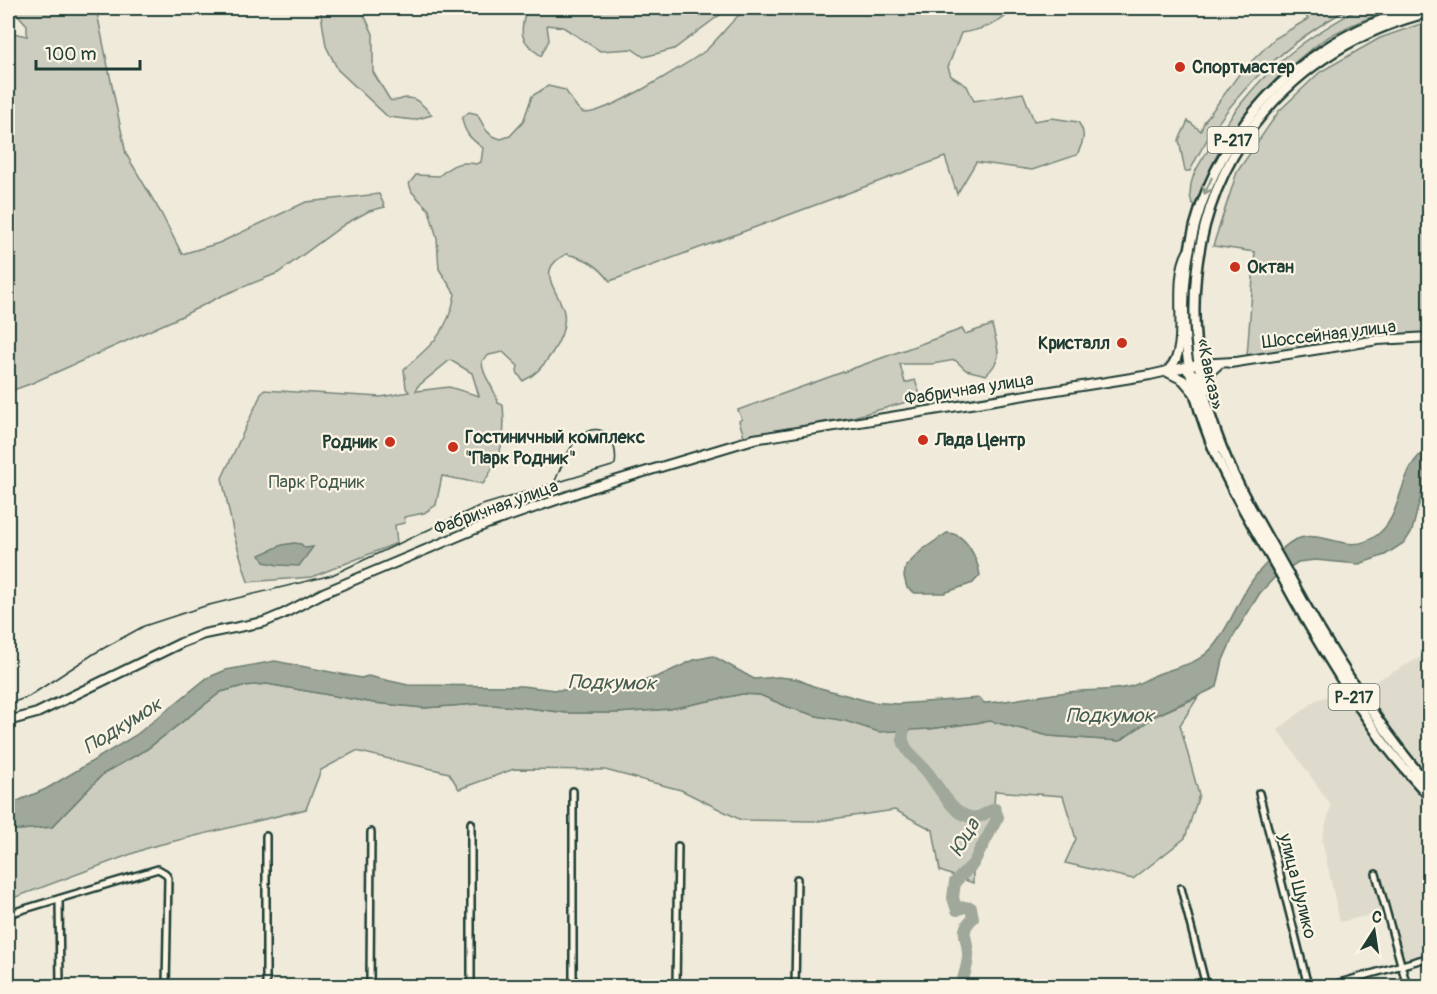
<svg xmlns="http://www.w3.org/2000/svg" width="1437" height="994" font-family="Pangolin,sans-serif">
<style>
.built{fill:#dedbcc}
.green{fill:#cccdbf;stroke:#76857a;stroke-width:1.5;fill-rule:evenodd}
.water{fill:#9fa89a;stroke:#6c7d71;stroke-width:1.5}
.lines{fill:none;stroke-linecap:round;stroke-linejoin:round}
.river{stroke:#9fa89a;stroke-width:12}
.street-casing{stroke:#1f3d34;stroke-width:10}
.secondary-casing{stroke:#1f3d34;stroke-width:12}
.primary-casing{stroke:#1f3d34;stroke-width:13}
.street{stroke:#fcf5e5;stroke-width:5}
.secondary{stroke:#fcf5e5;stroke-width:8}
.primary{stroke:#fcf5e5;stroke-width:8}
.tram{stroke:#1f3d34;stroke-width:1.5}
.oneway{stroke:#8e998c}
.poi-dot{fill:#c8321e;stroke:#fcf5e5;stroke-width:2}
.labels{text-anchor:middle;stroke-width:4.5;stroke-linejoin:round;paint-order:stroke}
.shield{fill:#fcf5e5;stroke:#617469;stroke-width:1.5}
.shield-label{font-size:16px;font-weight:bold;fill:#1f3d34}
.poi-label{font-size:18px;font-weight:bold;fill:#1f3d34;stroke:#fcf5e5;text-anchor:start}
.street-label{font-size:18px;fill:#1f3d34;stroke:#fcf5e5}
.park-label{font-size:18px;fill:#425a50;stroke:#fcf5e5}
.water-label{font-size:20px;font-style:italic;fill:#455d53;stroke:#fcf5e5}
</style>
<rect width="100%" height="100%" fill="#efeada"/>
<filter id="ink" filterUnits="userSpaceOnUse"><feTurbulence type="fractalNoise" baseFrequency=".0167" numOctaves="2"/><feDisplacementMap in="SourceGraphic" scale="12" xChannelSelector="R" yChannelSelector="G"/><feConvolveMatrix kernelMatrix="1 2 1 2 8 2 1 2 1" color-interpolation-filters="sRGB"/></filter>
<g filter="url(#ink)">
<path class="built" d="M1429,653V962L1405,970L1390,910L1340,922L1322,840L1331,805L1278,730L1316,700L1368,685Z"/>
<g class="green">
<path d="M12,8H96L126,154L161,213L182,254L219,243L306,202L379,194L385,207L369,211L345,224L278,273L221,296L180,317L30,384L8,392V32L27,36V25Z"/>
<path d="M320,8H361L373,34V72L390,100C398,102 399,99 406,98C418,97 424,107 432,115L414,120L388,117L338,70L326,46Z"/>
<path d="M526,8H729L674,49L644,57L632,49L600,51L563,27L547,25L549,40L541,56C517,38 521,34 526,8Z"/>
<path d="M747,8H1011C1007,23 975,31 961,33L948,67L951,76L967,86L974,101L1023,93L1034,121L1052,118L1078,122C1087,134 1083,142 1077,155L1032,170L976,162L957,194L945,157L610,281C598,265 586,258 566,254C560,258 552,262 550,270C547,284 562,299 564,313C568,336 543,372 523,381L517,372L518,366L503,352L489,355L482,361C482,377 495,387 498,403L503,405C506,439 502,455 483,484L442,476L436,505L424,513L404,517L405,523L395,525L397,543L312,577L248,582L234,535L222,478L263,390L381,397L409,392L406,388L404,369C431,346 449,331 455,294L439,269L437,238L429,210L412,192L409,184L416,175L439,176C453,164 459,161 477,164L481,162L483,148C471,139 464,133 462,118L469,112L477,114L486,130L492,136L501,139L510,136L523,122L532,96L548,86L565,90C570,96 576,109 582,112C597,120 689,63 705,51C720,38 731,20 747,8ZM450,360L472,373L479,396L449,387L416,391L417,387Z"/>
<path d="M1301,8H1314L1318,15L1332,8H1350C1281,45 1224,100 1190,171H1185L1179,140L1188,121L1201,131L1204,122L1240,73L1230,65L1234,62L1243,70L1274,39L1308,19Z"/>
<path d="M1360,8H1397C1372,16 1345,26 1322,41C1283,69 1247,106 1222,147C1211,166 1204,185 1195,205L1192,204C1185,182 1199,164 1211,146C1235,108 1262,74 1298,47C1317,32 1339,20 1360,8Z"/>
<path d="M1429,21V334H1394L1247,356L1255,252L1213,246L1237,172L1279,111L1320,72L1380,38Z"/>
<path d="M992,325C997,348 1005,357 986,375L966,370L955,360L932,364H900L905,383L915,380L921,398L853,417L744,436L739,421L742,419L738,410L962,329L965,334Z"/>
<path d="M267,684L374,703L424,708L477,704L520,707L567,713H617L670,709L742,694L760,695L788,707L817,716L905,729H929L990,721L1049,736L1120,741L1155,716L1198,697L1180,725L1199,795L1185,838L1133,879L1065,863L1076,839L1063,796L995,791L993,817L988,828L973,852V883L940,871L933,830L895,810L818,821L741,820L681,790L605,770L514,769L459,789L449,773L356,751L321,770L306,809L150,847L8,900V831L52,827L103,774L147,749L221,692L243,686Z"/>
</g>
<g class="water">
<path d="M1429,448V478L1422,492L1412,531L1405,542L1385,555L1359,564L1315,560L1298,562L1275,577L1260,593L1235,633L1223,660L1217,687L1155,716L1120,741L1049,736L990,721L929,729L879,732L845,721L817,716L788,707L760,695L742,694L670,709L617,713H567L520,707L477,704L424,708L374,703L267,684L243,686L221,692L147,749L103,774L52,827L8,831V805L46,789L136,735L207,678L226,670L275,661L361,678L368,676L408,685L522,686L556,690H615L659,676L694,660L713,656L754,679L778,677L797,679L813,686L871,702L897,704L980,698L984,703C1013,701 1041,695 1069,692C1089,690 1109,691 1128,687C1138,685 1148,678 1158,674C1180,665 1200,665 1216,643C1240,610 1242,582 1277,554C1281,550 1286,545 1291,542C1324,524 1345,559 1377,535C1405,514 1397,466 1429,448Z"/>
<path d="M947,533C967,533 977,559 980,575L973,583L944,593H915L907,588L904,576L906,566L922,550Z"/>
<path d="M294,543L301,544L305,548L313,547L299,566L278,565L264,562L260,555L282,545Z"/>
</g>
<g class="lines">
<path class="river" d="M911,714C908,721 901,733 903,740C906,754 920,762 928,773C938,786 953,814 970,817C982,819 985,812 995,809L998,817L973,864L955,882L953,898L957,910L964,907L971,908L973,918C958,932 968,938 968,953C969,964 963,977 961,986"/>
<g class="street-casing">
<g id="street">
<path d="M573,791V986"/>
<path d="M1259,793L1308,986"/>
<path d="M1376,874L1407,986"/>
<path d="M1181,888L1206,986"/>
<path d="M59,899L60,986"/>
<path d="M8,914L158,869L165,873L168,878L166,986"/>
<path d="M266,986V836"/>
<path d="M370,986L371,832"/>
<path d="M471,986V823"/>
<path d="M676,986L678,846"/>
<path d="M795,986L797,879"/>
<path d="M1329,986L1430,957"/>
</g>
</g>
<g class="secondary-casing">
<g id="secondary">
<path d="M1230,363L1378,340L1430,337"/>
<path d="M1169,369C1192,349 1170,284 1188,252"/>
<path d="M1188,371L1196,376L1208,424L1218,447"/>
<path d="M1169,373L1183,380L1195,394"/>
<path d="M1206,390L1210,372L1218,365"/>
<path d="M8,721L37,713L181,643L204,634L264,622L283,614L323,593L487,524L594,487L754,439L1150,375L1199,364L1233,362"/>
</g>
</g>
<g class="primary-casing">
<g id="primary">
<path d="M1422,8C1351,24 1290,64 1246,122C1179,210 1168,324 1205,427C1223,479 1254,527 1281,575C1310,629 1342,683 1377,733C1392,756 1412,777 1430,797"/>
<path d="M1430,12C1358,30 1297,68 1253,126C1187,214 1180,330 1216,432C1233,481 1262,527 1287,572C1328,648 1374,721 1430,787"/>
</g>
</g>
<use href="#street" class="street"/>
<use href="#secondary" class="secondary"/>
<use href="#primary" class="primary"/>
<path class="tram" d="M8,704L28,697L95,653L144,626L205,606L332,575L479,506L612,466L615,464C619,441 601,417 580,437C568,447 561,468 554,483"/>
</g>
<defs><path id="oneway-shaft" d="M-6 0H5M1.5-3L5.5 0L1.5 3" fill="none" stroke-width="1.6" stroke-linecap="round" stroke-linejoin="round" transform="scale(1.5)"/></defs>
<use class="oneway" href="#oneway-shaft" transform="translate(1208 186) rotate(114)"/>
</g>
<g class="poi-dot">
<circle cx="1180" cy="67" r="6"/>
<circle cx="1235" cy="267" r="6"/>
<circle cx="1122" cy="343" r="6"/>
<circle cx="923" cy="440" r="6"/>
<circle cx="390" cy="442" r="6"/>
<circle cx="453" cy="447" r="6"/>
</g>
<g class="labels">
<g class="shield">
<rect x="1207.5" y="127" width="51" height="26" rx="4.5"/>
<rect x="1328.5" y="684" width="51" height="26" rx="4.5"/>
</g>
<g class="shield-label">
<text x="1233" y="146">Р-217</text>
<text x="1354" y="703">Р-217</text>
</g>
<g class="poi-label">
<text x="1192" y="73">Спортмастер</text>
<text x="1247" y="273">Октан</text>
<text x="1110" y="349" text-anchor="end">Кристалл</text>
<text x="465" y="443">Гостиничный комплекс<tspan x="465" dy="21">"Парк Родник"</tspan></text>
<text x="935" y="446">Лада Центр</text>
<text x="378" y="448" text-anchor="end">Родник</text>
</g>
<g class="street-label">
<text transform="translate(1329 334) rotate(-7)" y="6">Шоссейная улица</text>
<text transform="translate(1210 374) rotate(78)" y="6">«Кавказ»</text>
<text transform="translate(969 389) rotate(-9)" y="6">Фабричная улица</text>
<text transform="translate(496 507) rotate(-20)" y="6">Фабричная улица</text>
<text transform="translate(1298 886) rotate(76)" y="6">улица Шулико</text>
</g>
<g class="park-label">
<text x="317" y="488">Парк Родник</text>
</g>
<g class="water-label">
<text transform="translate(612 682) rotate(1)" y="7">Подкумок</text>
<text x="1110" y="722">Подкумок</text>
<text transform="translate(122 725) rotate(-32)" y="7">Подкумок</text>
<text transform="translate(964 837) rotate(-59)" y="7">Юца</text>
</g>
</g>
<rect width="1437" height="994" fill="none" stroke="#fcf5e5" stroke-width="30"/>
<rect x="15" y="15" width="1407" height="964" fill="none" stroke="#1f3d34" stroke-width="2" filter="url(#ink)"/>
<g transform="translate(1374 931) rotate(12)" stroke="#fcf5e5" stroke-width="4.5" paint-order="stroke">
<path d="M0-4.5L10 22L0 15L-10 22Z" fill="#1f3d34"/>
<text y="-9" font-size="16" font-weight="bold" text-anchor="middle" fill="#1f3d34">С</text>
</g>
<path d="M36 60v9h104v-9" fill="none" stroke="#1f3d34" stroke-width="3"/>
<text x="45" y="60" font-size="18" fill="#1f3d34" stroke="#fcf5e5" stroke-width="4.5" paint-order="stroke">100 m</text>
</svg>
